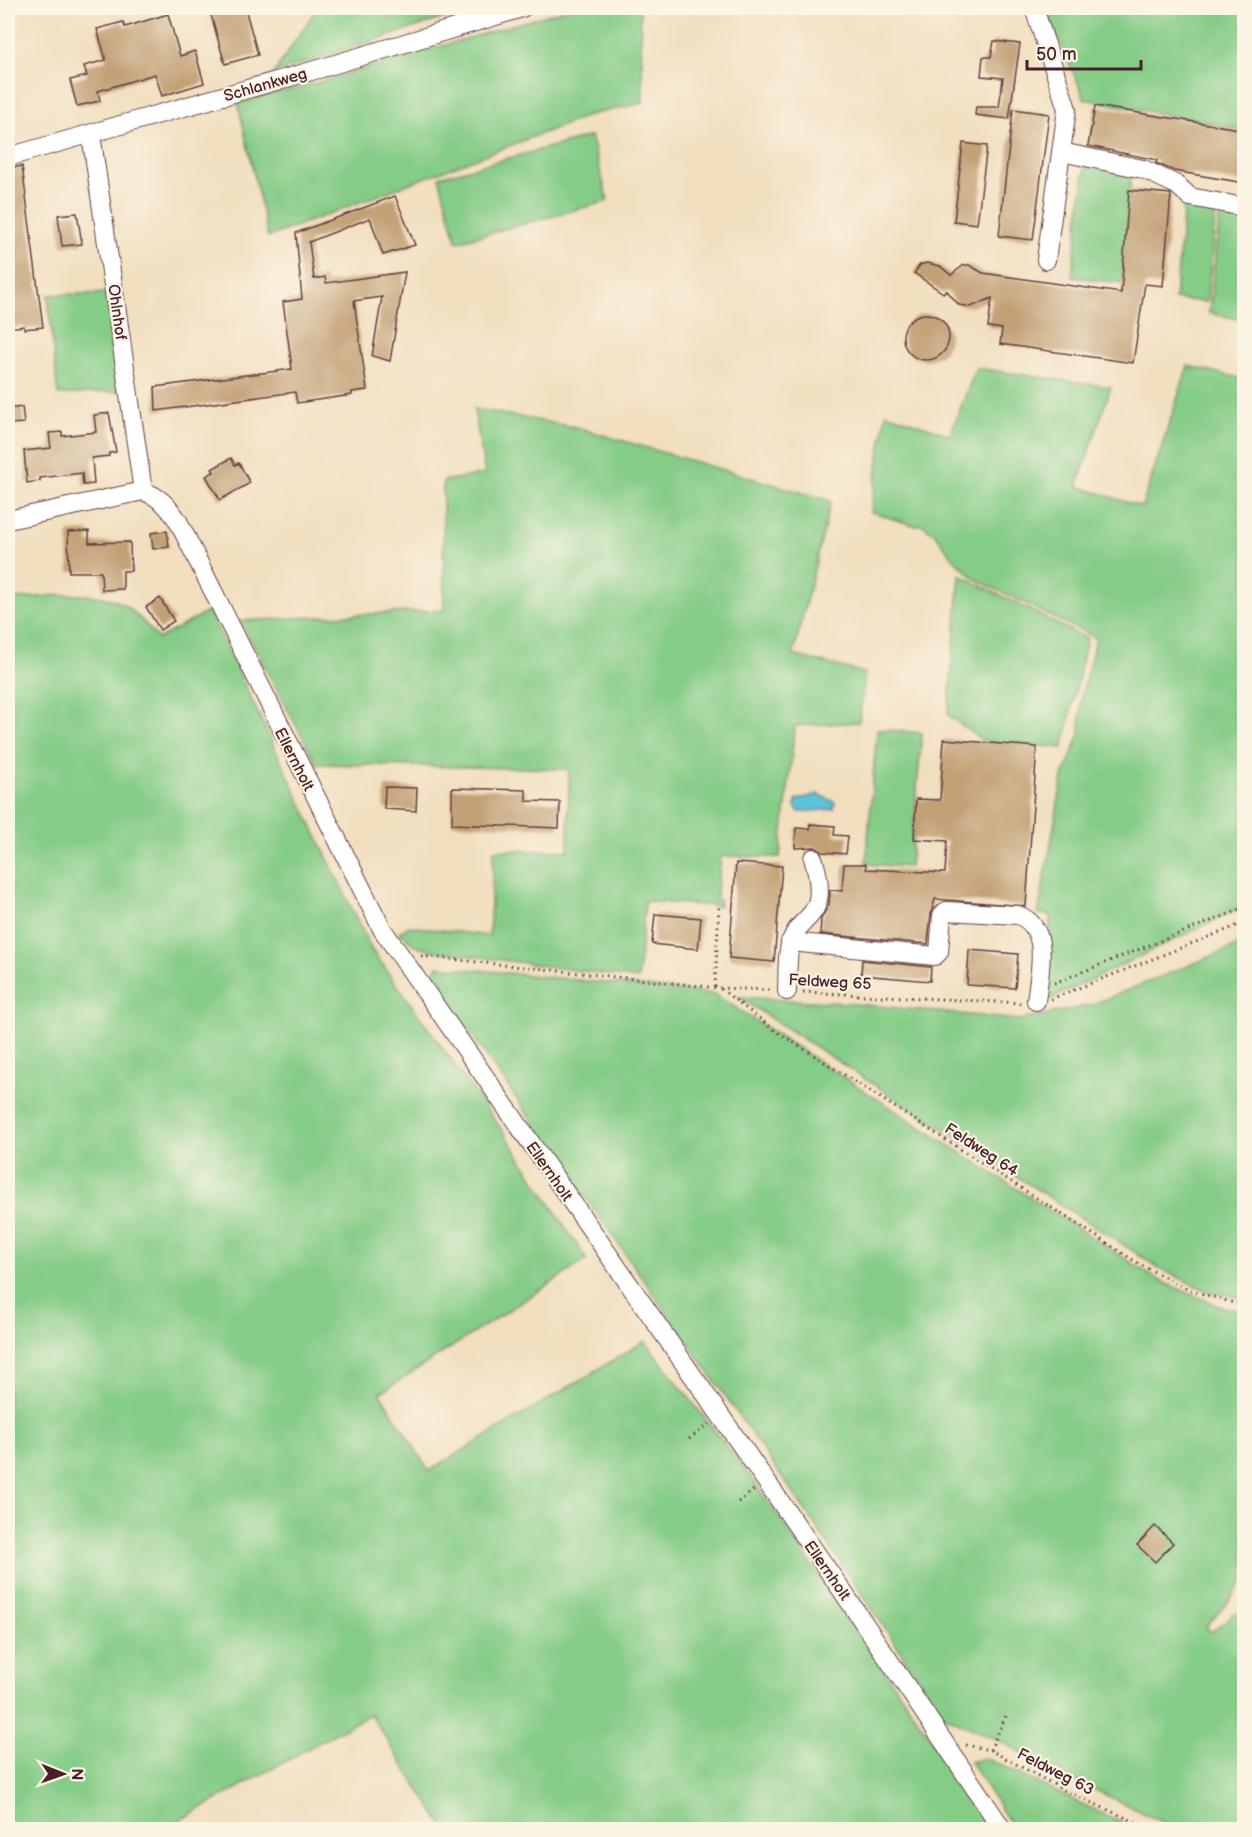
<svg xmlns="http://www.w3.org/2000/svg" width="1252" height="1837" font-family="'Balsamiq Sans',sans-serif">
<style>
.green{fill:#85cc87;stroke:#687659;stroke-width:1.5}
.water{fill:#5dc3da;stroke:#547182;stroke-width:1.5}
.building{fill:#c3a177}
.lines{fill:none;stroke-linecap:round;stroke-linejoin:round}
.minor-casing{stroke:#633c41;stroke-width:20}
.path{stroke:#633c41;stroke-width:3;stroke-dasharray:1.5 4.5;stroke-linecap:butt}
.minor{stroke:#fff;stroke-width:18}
.labels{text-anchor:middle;stroke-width:4.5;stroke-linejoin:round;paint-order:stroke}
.street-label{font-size:16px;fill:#4a1f2b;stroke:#fcf5e5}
</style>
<rect width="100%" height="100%" fill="#fcf5e5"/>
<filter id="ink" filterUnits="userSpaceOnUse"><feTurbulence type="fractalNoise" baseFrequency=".0167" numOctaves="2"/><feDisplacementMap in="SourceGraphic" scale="12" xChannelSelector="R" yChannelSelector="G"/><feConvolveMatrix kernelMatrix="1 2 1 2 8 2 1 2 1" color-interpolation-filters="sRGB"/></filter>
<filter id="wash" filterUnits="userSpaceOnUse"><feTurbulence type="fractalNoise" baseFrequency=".008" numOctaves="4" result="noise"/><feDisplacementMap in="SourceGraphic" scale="24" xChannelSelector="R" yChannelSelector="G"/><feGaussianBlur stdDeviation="1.35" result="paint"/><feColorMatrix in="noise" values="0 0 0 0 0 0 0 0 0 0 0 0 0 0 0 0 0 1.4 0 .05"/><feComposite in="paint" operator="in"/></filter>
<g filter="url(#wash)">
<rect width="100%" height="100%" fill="#f1dfc0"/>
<g class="green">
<path d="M317,8H475L274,73Z"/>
<path d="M571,8H640L643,103L593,114L268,237L238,103L312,84Z"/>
<path d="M1045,8H1244V129L1085,99Z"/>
<path d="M591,136L608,201L457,242L439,177Z"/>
<path d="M1085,165L1131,175L1122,283L1072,277Z"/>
<path d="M1184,205L1216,209L1207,302L1175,299Z"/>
<path d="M1220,213L1244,218V320L1209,313Z"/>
<path d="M110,293L123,391L58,395L48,295Z"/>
<path d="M1188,366L1244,379V906L1049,1000L1050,915L1038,914L1063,777L1080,734L1081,697L1096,638L975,579L954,559L935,534L921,524L916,526L871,512L886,413L950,435L976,368L1111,387L1077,486L1142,507Z"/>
<path d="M474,409L575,427L831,501L793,655L865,673L859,722L795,726L780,857L721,856L716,899L719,900V906L645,901L638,979L430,950L416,946L399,932L410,926L489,936L494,850L568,851L569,769L317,764L240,621L444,610L443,481L485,474Z"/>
<path d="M960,575L1087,639L1063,748L983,741L948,715Z"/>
<path d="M58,595C113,594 123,596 158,639L209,611L371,949L504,1133L587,1260L380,1393L429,1471L645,1341L753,1480L993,1829H445L370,1714L164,1829L8,1830V600Z"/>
<path d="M877,729L922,733L910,867L866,864Z"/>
<path d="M1244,943V1298L1209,1292L1161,1269L738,997L846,1003L1020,1020L1091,1005Z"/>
<path d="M438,966L714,994L1160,1281L1224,1308L1244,1311V1579L1234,1595L1206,1627L1212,1632L1234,1614H1244V1819L1236,1829H1177L1064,1775L1000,1741L944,1716L801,1504L431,977Z"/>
<path d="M985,1758L1135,1829H1014L970,1762Z"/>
</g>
<path class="water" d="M817,794L835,802L834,809L799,812L795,806L797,800Z"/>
<g id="blocks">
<g class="building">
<path d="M209,8H245L258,55L225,64Z"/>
<path d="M168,14L180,56L195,51L204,83L162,96L155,74L98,91L100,101L77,106L70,80L87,76L84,66L106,60L97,29L123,22L125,27Z"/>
<path d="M994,41L1020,44L1009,119L975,115L976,107H999L1003,78L981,76L983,57H991Z"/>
<path d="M1095,106L1245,130V183L1174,171L1156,163L1157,160L1088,146Z"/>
<path d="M1013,109L1049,114L1033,240L999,236Z"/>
<path d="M963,143L987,146L977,224L954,221Z"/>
<path d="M22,166L43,327L24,329V326L8,328V259L15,258L8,199V168Z"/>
<path d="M1129,190L1171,194L1163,286L1145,284L1133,363L1000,344L1002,329L988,327L992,298L971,307L959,305L947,291L943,293L914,273L920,265L927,263L940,266L951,275L964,265H969L983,273L1121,293Z"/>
<path d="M395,196L415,245L383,255L370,218L309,242L314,279L325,277L326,283L405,272L390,361L372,356L382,297L354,301L367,390L352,392V395L297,403L295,392L156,411L155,387L292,369L283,302L302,299L296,233Z"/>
<path d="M77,213L82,244L62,246L58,215Z"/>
<circle cx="926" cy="337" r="23"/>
<path d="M22,407L24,423L8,424V409Z"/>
<path d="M109,413L116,452L109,453V456L92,458L94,484L83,485L82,473L40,478V481L27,483L24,451L51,448L49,433L62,432V436L96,432L94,415Z"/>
<path d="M231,458L235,465L239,463L250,483L220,500L206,476L214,472L212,469Z"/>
<path d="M89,531V543L130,542L131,571H123V589L102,590L101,572H69L68,532Z"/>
<path d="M167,531L169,547L153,549L151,533Z"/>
<path d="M160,598L174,621L160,630L146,607Z"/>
<path d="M944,739L1037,747L1026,906L935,899L931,914L928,944L820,934L821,919L829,904L830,890L842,891L844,864H866V869L945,873L947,841L914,839L916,799L940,800Z"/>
<path d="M385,787L417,788L416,811L384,809Z"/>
<path d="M452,788L526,790V801L560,802L559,828L452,824Z"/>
<path d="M810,824L835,826L834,835L848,836L846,854L823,852L815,847L795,848L796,828L810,829Z"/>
<path d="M736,863L782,866L774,962L729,958Z"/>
<path d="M655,914L701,918L698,949L652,944Z"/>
<path d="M969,950L1018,954L1015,988L967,985Z"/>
<path d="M862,960L931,967L930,981L861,975Z"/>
<path d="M1155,1526L1173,1543L1155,1562L1137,1545Z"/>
</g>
</g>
</g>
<g filter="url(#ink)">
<use href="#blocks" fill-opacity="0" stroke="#633c41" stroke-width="1.5"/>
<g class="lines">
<g class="minor-casing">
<g id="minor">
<path d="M1034,8L1067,109L1046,260"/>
<path d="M91,134L143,491"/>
<path d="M1061,152L1143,169L1177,185L1190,197L1244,207"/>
<path d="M8,157L322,68L522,8"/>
<path d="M143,491C160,497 168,506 178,521L382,929L841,1589L1003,1830"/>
<path d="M8,520L143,491"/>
<path d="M790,942L935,956L939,952L942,915L946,911L1018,915C1052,928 1039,973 1036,1001"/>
<path d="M787,991C788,975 786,954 792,939C796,927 805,922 812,913C824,898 818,874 813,858"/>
</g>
</g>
<g class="path">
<path d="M421,956L719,988L772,990"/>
<path d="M1054,983L1244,908"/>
<path d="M715,987L719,906"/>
<path d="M721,989L773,1029L1141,1265L1190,1290L1244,1306"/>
<path d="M803,992L1021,1003"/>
<path d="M1051,999L1244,923"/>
<path d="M689,1439L709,1424"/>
<path d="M738,1502L754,1490"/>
<path d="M1244,1586V1603"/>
<path d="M966,1745L990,1750L1066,1791L1153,1830"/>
<path d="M990,1750L1006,1716"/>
</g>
<use href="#minor" class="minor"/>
</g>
</g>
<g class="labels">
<g class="street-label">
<text transform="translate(265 84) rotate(-16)" y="6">Schlankweg</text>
<text transform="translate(118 312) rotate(82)" y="6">Ohlnhof</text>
<text transform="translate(295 759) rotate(63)" y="6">Ellernholt</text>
<text transform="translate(830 981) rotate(3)" y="6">Feldweg 65</text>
<text transform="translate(982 1149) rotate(33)" y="6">Feldweg 64</text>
<text transform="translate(550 1171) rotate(55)" y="6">Ellernholt</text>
<text transform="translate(828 1570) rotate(55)" y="6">Ellernholt</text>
<text transform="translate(1056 1771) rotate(27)" y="6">Feldweg 63</text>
</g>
</g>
<rect width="1252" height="1837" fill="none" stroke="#fcf5e5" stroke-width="30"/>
<g transform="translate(63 1774) rotate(91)" stroke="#fcf5e5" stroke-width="4.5" paint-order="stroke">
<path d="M0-4.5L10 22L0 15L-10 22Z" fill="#4a1f2b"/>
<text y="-9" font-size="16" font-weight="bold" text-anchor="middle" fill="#4a1f2b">N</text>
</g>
<path d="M1027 60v9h114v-9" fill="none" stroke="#4a1f2b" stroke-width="3"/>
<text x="1036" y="60" font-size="18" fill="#4a1f2b" stroke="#fcf5e5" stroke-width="4.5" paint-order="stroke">50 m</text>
</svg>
